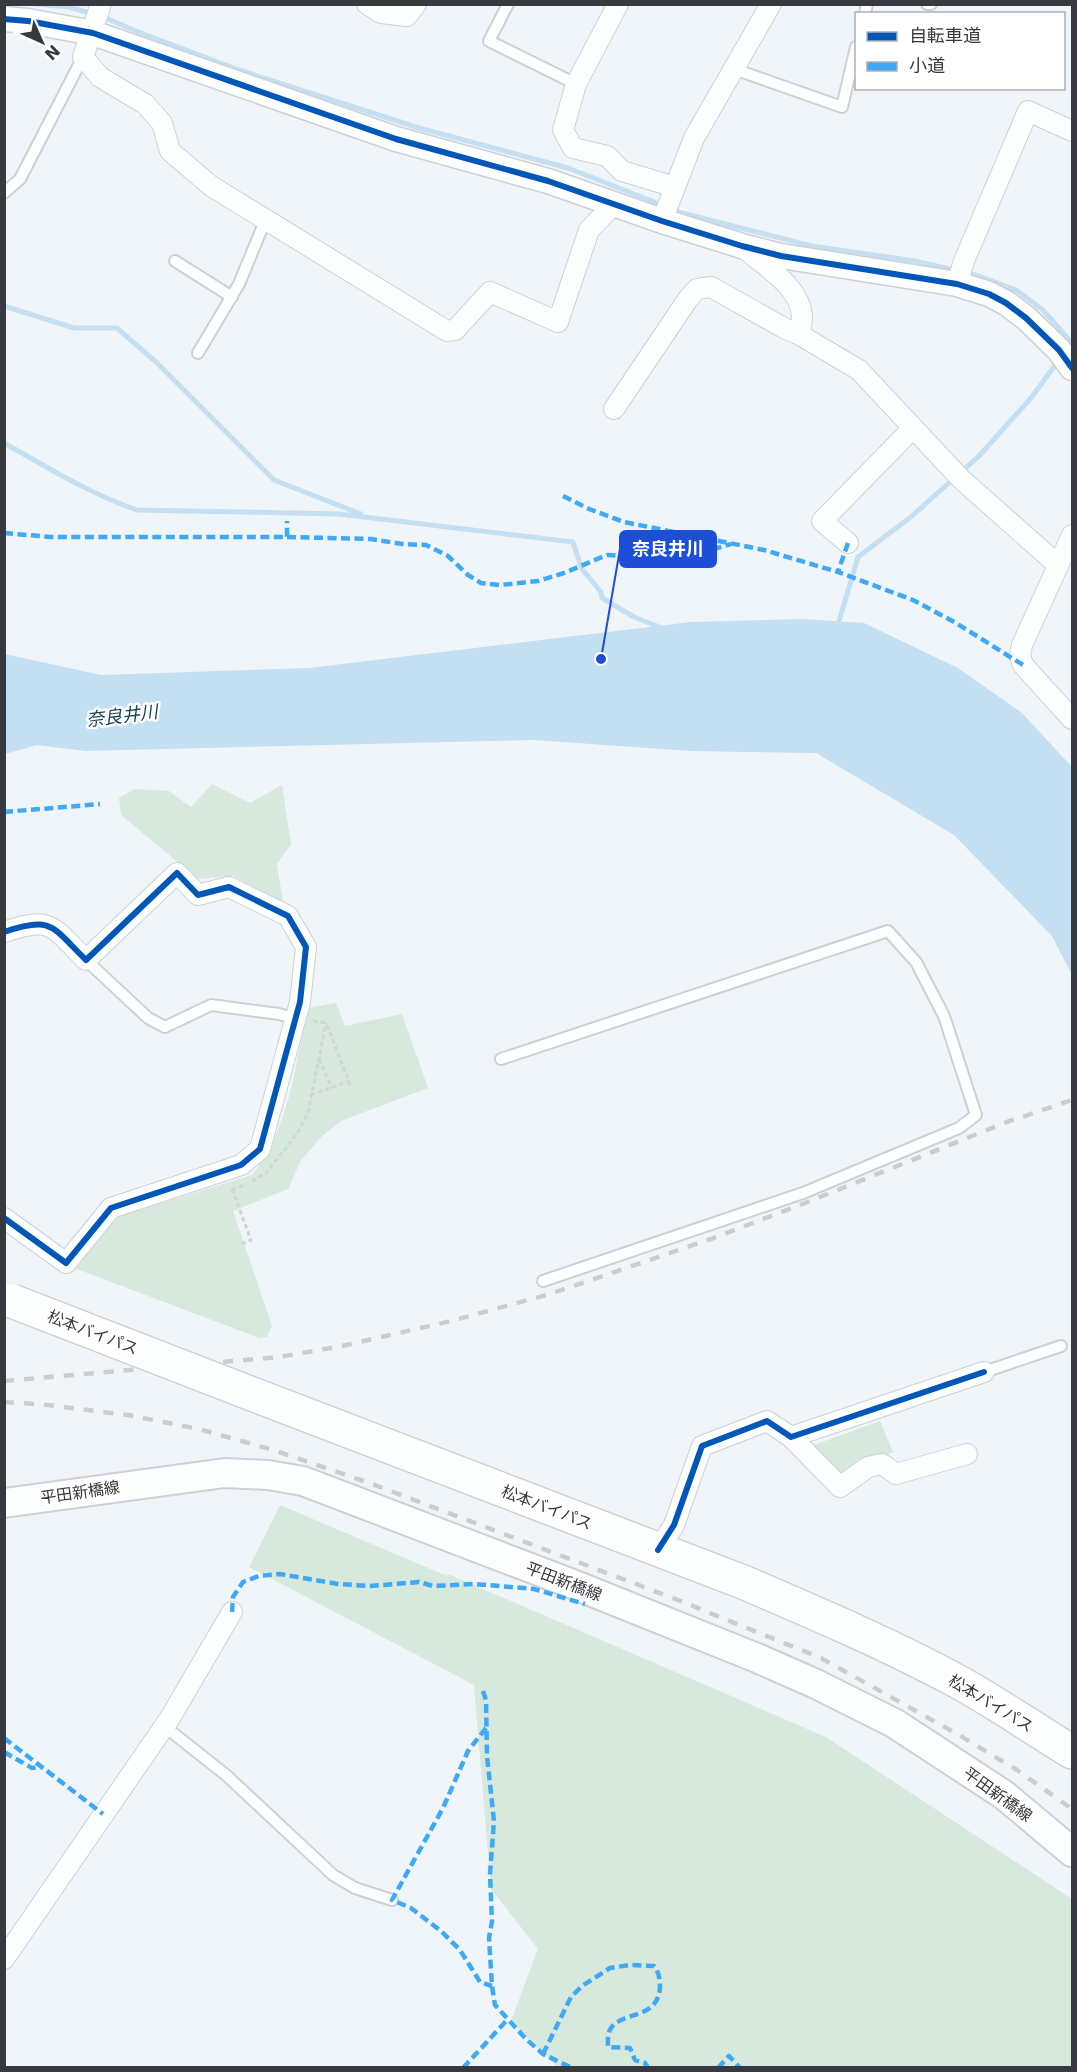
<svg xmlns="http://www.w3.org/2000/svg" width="1077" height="2072" font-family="'DejaVu Sans','Noto Sans JP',sans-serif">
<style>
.green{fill:#d7e8dd}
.water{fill:#c3dff1}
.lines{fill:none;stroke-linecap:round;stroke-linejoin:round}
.stream{stroke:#c3dff1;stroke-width:5}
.service-casing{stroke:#cdd1d5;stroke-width:14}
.minor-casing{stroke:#cdd1d5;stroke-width:22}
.tertiary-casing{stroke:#cdd1d5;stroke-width:27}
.secondary-casing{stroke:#cdd1d5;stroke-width:32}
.trunk-casing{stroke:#cdd1d5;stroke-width:36}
.path{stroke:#d2d4d5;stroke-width:3;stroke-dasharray:4.5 3;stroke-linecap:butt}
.service{stroke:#fdfefe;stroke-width:10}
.minor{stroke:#fdfefe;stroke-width:20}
.tertiary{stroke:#fdfefe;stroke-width:24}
.secondary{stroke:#fdfefe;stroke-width:28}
.trunk{stroke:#fdfefe;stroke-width:33}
.rail{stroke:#cbccce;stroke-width:4.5;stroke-dasharray:10 10;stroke-linecap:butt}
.trunk-bridge-casing{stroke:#cdd1d5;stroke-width:36;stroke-linecap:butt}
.trunk-bridge{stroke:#fdfefe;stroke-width:33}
.quiet{stroke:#3fa9f5;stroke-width:4.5;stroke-dasharray:9 4.5;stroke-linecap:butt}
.cycleway-casing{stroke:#fff;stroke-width:10}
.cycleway{stroke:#0057b8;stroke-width:6}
.labels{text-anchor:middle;stroke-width:5;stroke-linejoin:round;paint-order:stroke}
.street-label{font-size:16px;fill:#36393d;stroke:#fff}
.water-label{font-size:18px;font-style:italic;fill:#113f57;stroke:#fff}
.leader{fill:none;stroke:#1d4ed8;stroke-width:2}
.callout-dot{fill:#1d4ed8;stroke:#fff;stroke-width:2}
.callout{fill:#1d4ed8;stroke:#1d4ed8;stroke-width:2}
.callout-label{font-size:18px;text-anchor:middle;font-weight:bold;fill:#fff}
</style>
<rect width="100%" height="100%" fill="#f0f5fa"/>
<g class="green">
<path d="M212,784L250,803L282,785L291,844L277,864L283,902L233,876L198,879L121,815L119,798L134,789L169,791L191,807Z"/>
<path d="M336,1003L345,1026L402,1014L428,1088L341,1121L320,1138L300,1162L288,1189L233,1211L272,1326L267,1337L259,1338L77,1269L74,1262L120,1216L252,1175C290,1127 295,1066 307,1008Z"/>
<path d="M880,1421L893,1452L838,1475L808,1447Z"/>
<path d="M280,1505L447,1576L448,1574L826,1737L1072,1899V2067H557L511,2021L538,1949L491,1889L474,1685L249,1567Z"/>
</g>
<path class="water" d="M803,619L864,623L958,668L1022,713L1072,767V975L1052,936L954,835L816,753L690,751L534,740L85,751L37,745L5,754V654L101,675L309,668L691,622Z"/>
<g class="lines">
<g class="stream">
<path d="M37,4L69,7L106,18L138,32L239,70L419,128L568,168L682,213L812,246L915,261L979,276L1016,290L1043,310L1072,343"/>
<path d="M4,306L74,328H117L157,363L274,480L361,514"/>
<path d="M4,443C47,467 90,494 137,510L339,514L573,542L582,569L601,592L602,598L634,617L662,628"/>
<path d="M837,628L858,557L912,516L979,456L1031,398L1056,364"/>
</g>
<g class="service-casing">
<g id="service">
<path d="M508,4L489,41L576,84"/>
<path d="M927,4H931"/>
<path d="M865,14L867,4"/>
<path d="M734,69L842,107L856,47"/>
<path d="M4,193L20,179L83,57"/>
<path d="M175,261L232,297"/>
<path d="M198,353L239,284L265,221"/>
<path d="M86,960L148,1018L165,1027L211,1005L279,1014L296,1019"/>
<path d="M501,1059L888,931L916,962L944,1016L976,1115L959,1128L803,1193L543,1281"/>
<path d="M984,1372L1061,1346"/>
<path d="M164,1726L226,1775L333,1875L355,1888L392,1900"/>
</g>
</g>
<g class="minor-casing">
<g id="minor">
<path d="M101,4L83,57L100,77L145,104L162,123L170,151L211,186L447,331L455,330L490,292L558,322L589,230L614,204"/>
<path d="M367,4L381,13L407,16L416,4"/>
<path d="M618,4L576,84L563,130L573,148L607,156L622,171L675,187"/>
<path d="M662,221L694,138L771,4"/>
<path d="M742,246C762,265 800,285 802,316C802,322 800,329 800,335L859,370L961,479L1058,565"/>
<path d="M957,284L964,261L1028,111L1072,131"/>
<path d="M614,409L688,299L697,289L711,287L784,328L800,335"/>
<path d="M1072,535L1022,645L1020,656L1023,665L1072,719"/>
<path d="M848,543L822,521L913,428"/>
<path d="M4,932C53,915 52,927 86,960L177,873L198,895L229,887L288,916L306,947L300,1002L260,1149L241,1165L111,1208L66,1263L4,1218"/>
<path d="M791,1437L840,1487L868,1467L882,1464L896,1474L967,1454"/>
<path d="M658,1550L674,1525L702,1446L767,1421L791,1437L984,1372"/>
<path d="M4,1959L170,1718L232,1612"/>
</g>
</g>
<g class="tertiary-casing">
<path id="tertiary" d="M4,19L28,21L93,33L396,139L548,181L662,221L742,246L781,256L957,284L989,294L1006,303L1026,318L1059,350L1072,368"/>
</g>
<g class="secondary-casing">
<path id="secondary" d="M4,1503L225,1473L268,1475L303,1481L575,1585L757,1658L816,1684L894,1723L1004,1795L1072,1852"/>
</g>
<g class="trunk-casing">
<path id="trunk" d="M260,1397L743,1582C815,1613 886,1643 955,1680C995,1702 1033,1728 1072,1752"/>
</g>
<g class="path">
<path d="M313,1021L326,1023"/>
<path d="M327,1025L351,1087"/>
<path d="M319,1059L332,1088"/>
<path d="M311,1095L349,1081"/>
<path d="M252,1181L266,1173L297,1134L308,1113L326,1023"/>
<path d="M232,1189L251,1240L239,1245"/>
<path d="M232,1190L246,1184"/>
</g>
<use href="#service" class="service"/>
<use href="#minor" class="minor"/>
<use href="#tertiary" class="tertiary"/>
<use href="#secondary" class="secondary"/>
<use href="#trunk" class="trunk"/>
<g class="rail">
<path d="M4,1381L279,1357L342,1346L451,1321L550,1294L711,1239L805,1203L1007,1122L1072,1100"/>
<path d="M4,1402L48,1405L128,1415L199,1429L273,1450L372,1484L678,1600L821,1658L959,1735L1017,1770L1072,1809"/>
</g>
<g class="trunk-bridge-casing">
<path id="trunk-bridge" d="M12,1301L260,1397"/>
</g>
<use href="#trunk-bridge" class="trunk-bridge"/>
<g class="quiet">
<path d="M563,496L589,509L624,522L764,550L838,572"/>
<path d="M4,533L51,537H287V521"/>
<path d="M287,537L371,539L402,544L426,545L448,556L468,575L481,583L500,585L538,581L564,573L607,555L678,560L731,544"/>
<path d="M848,543L838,572L913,600L956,623L1023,665"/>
<path d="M4,812L100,804"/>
<path d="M232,1612L233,1597L243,1582L259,1576L280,1574L338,1584L370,1586L419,1582L433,1586L475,1584L534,1589L585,1604"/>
<path d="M483,1691L486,1700L487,1756L494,1821L490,1874L492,1921L489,1938L492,1986L495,2005L526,2039L543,2054L572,2068"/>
<path d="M486,1728L468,1751L443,1808L392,1900L411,1908L441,1931L460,1950L480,1982L492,1986"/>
<path d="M4,1738L103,1814"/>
<path d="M4,1752L32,1768L42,1767"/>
<path d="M543,2054L571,1997L582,1986L610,1968L630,1965L654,1966C659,1972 660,1980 660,1988C657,2020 625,2010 611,2028C607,2034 608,2040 608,2047L630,2048L635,2060L645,2063L648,2068"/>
<path d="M463,2068L508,2019"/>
<path d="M718,2068L729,2056L740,2068"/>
</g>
<g class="cycleway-casing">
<g id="cycleway">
<path d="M4,19L28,21L93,33L396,139L548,181L662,221L742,246L781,256L957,284L989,294L1006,303L1026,318L1059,350L1072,368"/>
<path d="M4,932C53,915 52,927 86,960L177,873L198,895L229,887L288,916L306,947L300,1002L260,1149L241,1165L111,1208L66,1263L4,1218"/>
<path d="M658,1550L674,1525L702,1446L767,1421L791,1437L984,1372"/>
</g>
</g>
<use href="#cycleway" class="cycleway"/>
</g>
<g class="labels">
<g class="street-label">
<text transform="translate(93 1332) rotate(21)" y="6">松本バイパス</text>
<text transform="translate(80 1492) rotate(-8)" y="6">平田新橋線</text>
<text transform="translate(547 1507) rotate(21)" y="6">松本バイパス</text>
<text transform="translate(564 1581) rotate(21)" y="6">平田新橋線</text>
<text transform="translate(991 1703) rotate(31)" y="6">松本バイパス</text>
<text transform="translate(998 1794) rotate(36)" y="6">平田新橋線</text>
</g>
<g class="water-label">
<text transform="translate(122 716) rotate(-7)" y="6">奈良井川</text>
</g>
</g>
<path class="leader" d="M601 659L620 549"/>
<circle class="callout-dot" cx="601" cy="659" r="6"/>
<rect class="callout" x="620" y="531" width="96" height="36" rx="6"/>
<g class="callout-label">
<text x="668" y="555">奈良井川</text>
</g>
<rect width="1077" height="2072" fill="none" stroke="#36393d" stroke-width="12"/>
<rect x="855" y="12" width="210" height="78" fill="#ffffff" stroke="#afb0b1" stroke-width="1.5"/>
<rect x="867" y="32" width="30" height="9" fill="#0057b8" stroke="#afb0b1" stroke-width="1.5"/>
<text x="909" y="42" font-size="18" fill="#36393d">自転車道</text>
<rect x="867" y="62" width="30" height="9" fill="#3fa9f5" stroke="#afb0b1" stroke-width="1.5"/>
<text x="909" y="72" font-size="18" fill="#36393d">小道</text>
<g transform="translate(42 42) rotate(135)" stroke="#ffffff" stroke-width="4.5" paint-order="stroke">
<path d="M0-4.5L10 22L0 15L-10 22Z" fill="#36393d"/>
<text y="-9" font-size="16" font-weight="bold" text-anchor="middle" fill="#36393d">N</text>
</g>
</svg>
